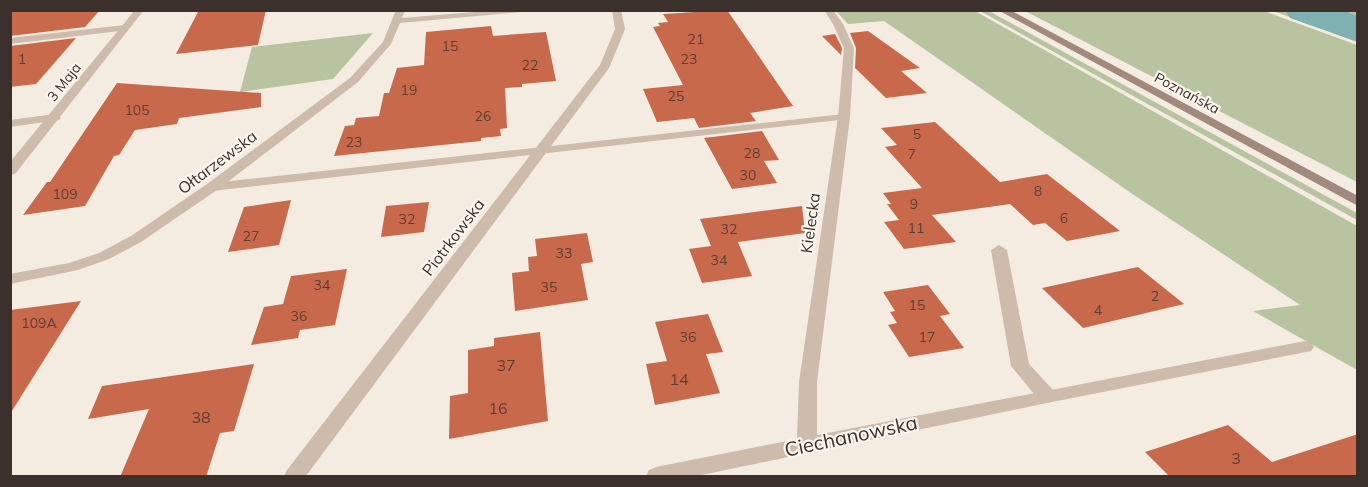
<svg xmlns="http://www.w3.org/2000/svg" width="1368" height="487" font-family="Mulish,sans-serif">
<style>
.green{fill:#b8c4a0}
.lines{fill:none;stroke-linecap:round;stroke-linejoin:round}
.river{fill:#7fb0b2;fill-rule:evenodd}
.building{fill:#c8694b}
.service{fill:#cdbbac;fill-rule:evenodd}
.minor{fill:#cdbbac;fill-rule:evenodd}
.tertiary{fill:#cdbbac;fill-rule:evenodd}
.secondary{fill:#a18a7d;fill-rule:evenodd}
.labels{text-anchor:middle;stroke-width:4.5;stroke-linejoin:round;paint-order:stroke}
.number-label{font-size:14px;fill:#5e3e33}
.far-street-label{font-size:14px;fill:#3b302b;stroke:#fbf5ee}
.street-label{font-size:16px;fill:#3b302b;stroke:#fbf5ee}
.near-number-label{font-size:16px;fill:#5e3e33}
.near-street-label{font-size:20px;fill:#3b302b;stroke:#fbf5ee}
</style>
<rect width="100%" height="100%" fill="#f4ebe1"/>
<g class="green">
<path d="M836,11H975L1357,226V370L1253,311L1300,305L1131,193L884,21L848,24Z"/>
<path d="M980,11H989L1357,213V220Z"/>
<path d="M1025,11H1264L1357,45V182Z"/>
<path d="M1273,11H1295L1357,33V42Z"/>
<path d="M1312,11H1357V27Z"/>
<path d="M373,33L333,79L240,92L252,47Z"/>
</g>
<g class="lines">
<path class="river" d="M1285,10H1342L1358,16V42L1290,18Z"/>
</g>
<g class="building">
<path d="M10,10H100L85,27L10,36Z"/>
<path d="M199,10H266L258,45L176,54Z"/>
<path d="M727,10L793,106L750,113L756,121L699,128L694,118L657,122L643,89L683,85L653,27L660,26L658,23L668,22L663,14Z"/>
<path d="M491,26L493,36L546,32L556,81L522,84V87L505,88L507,128L500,129L501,136L481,138V141L334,156L345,126L354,125L356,118L379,116L384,93H389L397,68L424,65L426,32Z"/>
<path d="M868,31L920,68L901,71L927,93L886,98L855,68L856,48L850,33Z"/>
<path d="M835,34L842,48L841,55L822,36Z"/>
<path d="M76,38L36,84L10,87V46Z"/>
<path d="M117,83L261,93V107L179,118L177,124L135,130L119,155L114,156L85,206L23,215L47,182H50Z"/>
<path d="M935,122L1000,182L1047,174L1120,231L1067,241L1045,223L1033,225L1010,204L932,215L956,242L904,249L884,222L899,220L887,204H891L883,193L922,188L885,147L897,145L881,128Z"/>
<path d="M762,131L779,160L764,161L777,183L732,189L704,138Z"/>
<path d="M291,200L279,245L228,252L244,207Z"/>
<path d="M429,202L424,232L381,237L386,206Z"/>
<path d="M802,206L805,233L738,242L752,276L702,283L689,249L711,246L700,219Z"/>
<path d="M587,233L593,262L581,264L588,300L515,311L512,273L529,271L528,257L537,256L535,239Z"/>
<path d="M1138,267L1184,304L1083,328L1042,288Z"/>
<path d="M347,269L335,325L300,330L298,338L251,345L264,307L283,304L291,276Z"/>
<path d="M928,285L950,314L940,316L964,348L909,357L888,325L897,323L890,312L895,311L883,292Z"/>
<path d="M81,301L10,414V310Z"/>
<path d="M708,314L723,352L706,354L720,393L655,405L646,364L667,361L655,322Z"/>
<path d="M540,332L548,421L449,439L450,396L468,393V350L494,346V338Z"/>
<path d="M254,364L234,431L220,433L206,477H120L149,409L88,419L102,386Z"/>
<path d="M1228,425L1272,462L1358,434V477H1170L1145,452Z"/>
</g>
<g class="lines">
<g class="service">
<path d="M844,114L848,115V119L212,191L205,187L212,183Z"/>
<path d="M999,245L1007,250L1029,364L1054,391L1057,396L1054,401L1047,403L1040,401L1011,366L991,250Z"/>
</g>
<g class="minor">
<path d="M396,10H405L402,18L499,10H544L400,23L391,44L358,82L217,190L141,242L109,259L78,270L10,284V274L69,263L99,253L131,236L207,184L350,78L383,42Z"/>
<path d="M612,10H621L625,29L609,68L306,476H284L287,470L600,65L615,29Z"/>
<path d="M824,10H833L843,24L854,48L850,117L817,382V435L1305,341L1311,343L1314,347L1311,351L1047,403L697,476H646L649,470L656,467L797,439L799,382L838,117L844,48L833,24Z"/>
<path d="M125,25L128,26V30L10,44V38Z"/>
<path d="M55,114L61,118L59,120L10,127V120Z"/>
</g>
<path class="tertiary" d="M135,10H144L15,174L10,175V162Z"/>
<path class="secondary" d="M998,10H1010L1358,196V206Z"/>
</g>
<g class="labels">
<g class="number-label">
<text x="696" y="44">21</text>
<text x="450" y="51">15</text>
<text x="22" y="64">1</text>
<text x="689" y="64">23</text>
<text x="530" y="70">22</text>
<text x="409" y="95">19</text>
<text x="676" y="101">25</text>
<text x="137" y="115">105</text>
<text x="483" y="121">26</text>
<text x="917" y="139">5</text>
<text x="354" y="147">23</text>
<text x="752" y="158">28</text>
<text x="912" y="159">7</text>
<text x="748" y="180">30</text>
<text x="1038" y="196">8</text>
<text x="65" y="199">109</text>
<text x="914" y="209">9</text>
<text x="1064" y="223">6</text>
<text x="407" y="224">32</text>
<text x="916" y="233">11</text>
<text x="729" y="234">32</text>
<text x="251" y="241">27</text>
<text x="564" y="258">33</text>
<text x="719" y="265">34</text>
<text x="322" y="290">34</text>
<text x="549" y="292">35</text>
<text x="1155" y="301">2</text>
<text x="917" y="310">15</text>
<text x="1098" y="315">4</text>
<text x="299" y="321">36</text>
<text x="39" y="328">109A</text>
<text x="688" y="342">36</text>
<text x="927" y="342">17</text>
</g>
<g class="far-street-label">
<text transform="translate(64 82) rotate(-52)" y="5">3 Maja</text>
<text transform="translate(1187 93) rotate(28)" y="5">Poznańska</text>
</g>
<g class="street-label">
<text transform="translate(217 162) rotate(-37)" y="6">Ołtarzewska</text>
<text transform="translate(810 223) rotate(-82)" y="6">Kielecka</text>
<text transform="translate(453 237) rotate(-53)" y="6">Piotrkowska</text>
</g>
<g class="near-number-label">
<text x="506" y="371">37</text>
<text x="679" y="385">14</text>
<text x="498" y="414">16</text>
<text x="201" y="423">38</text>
<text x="1236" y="464">3</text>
</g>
<g class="near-street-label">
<text transform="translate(851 436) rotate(-12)" y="7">Ciechanowska</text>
</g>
</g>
<rect width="1368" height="487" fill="none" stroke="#3b302b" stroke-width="24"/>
</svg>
